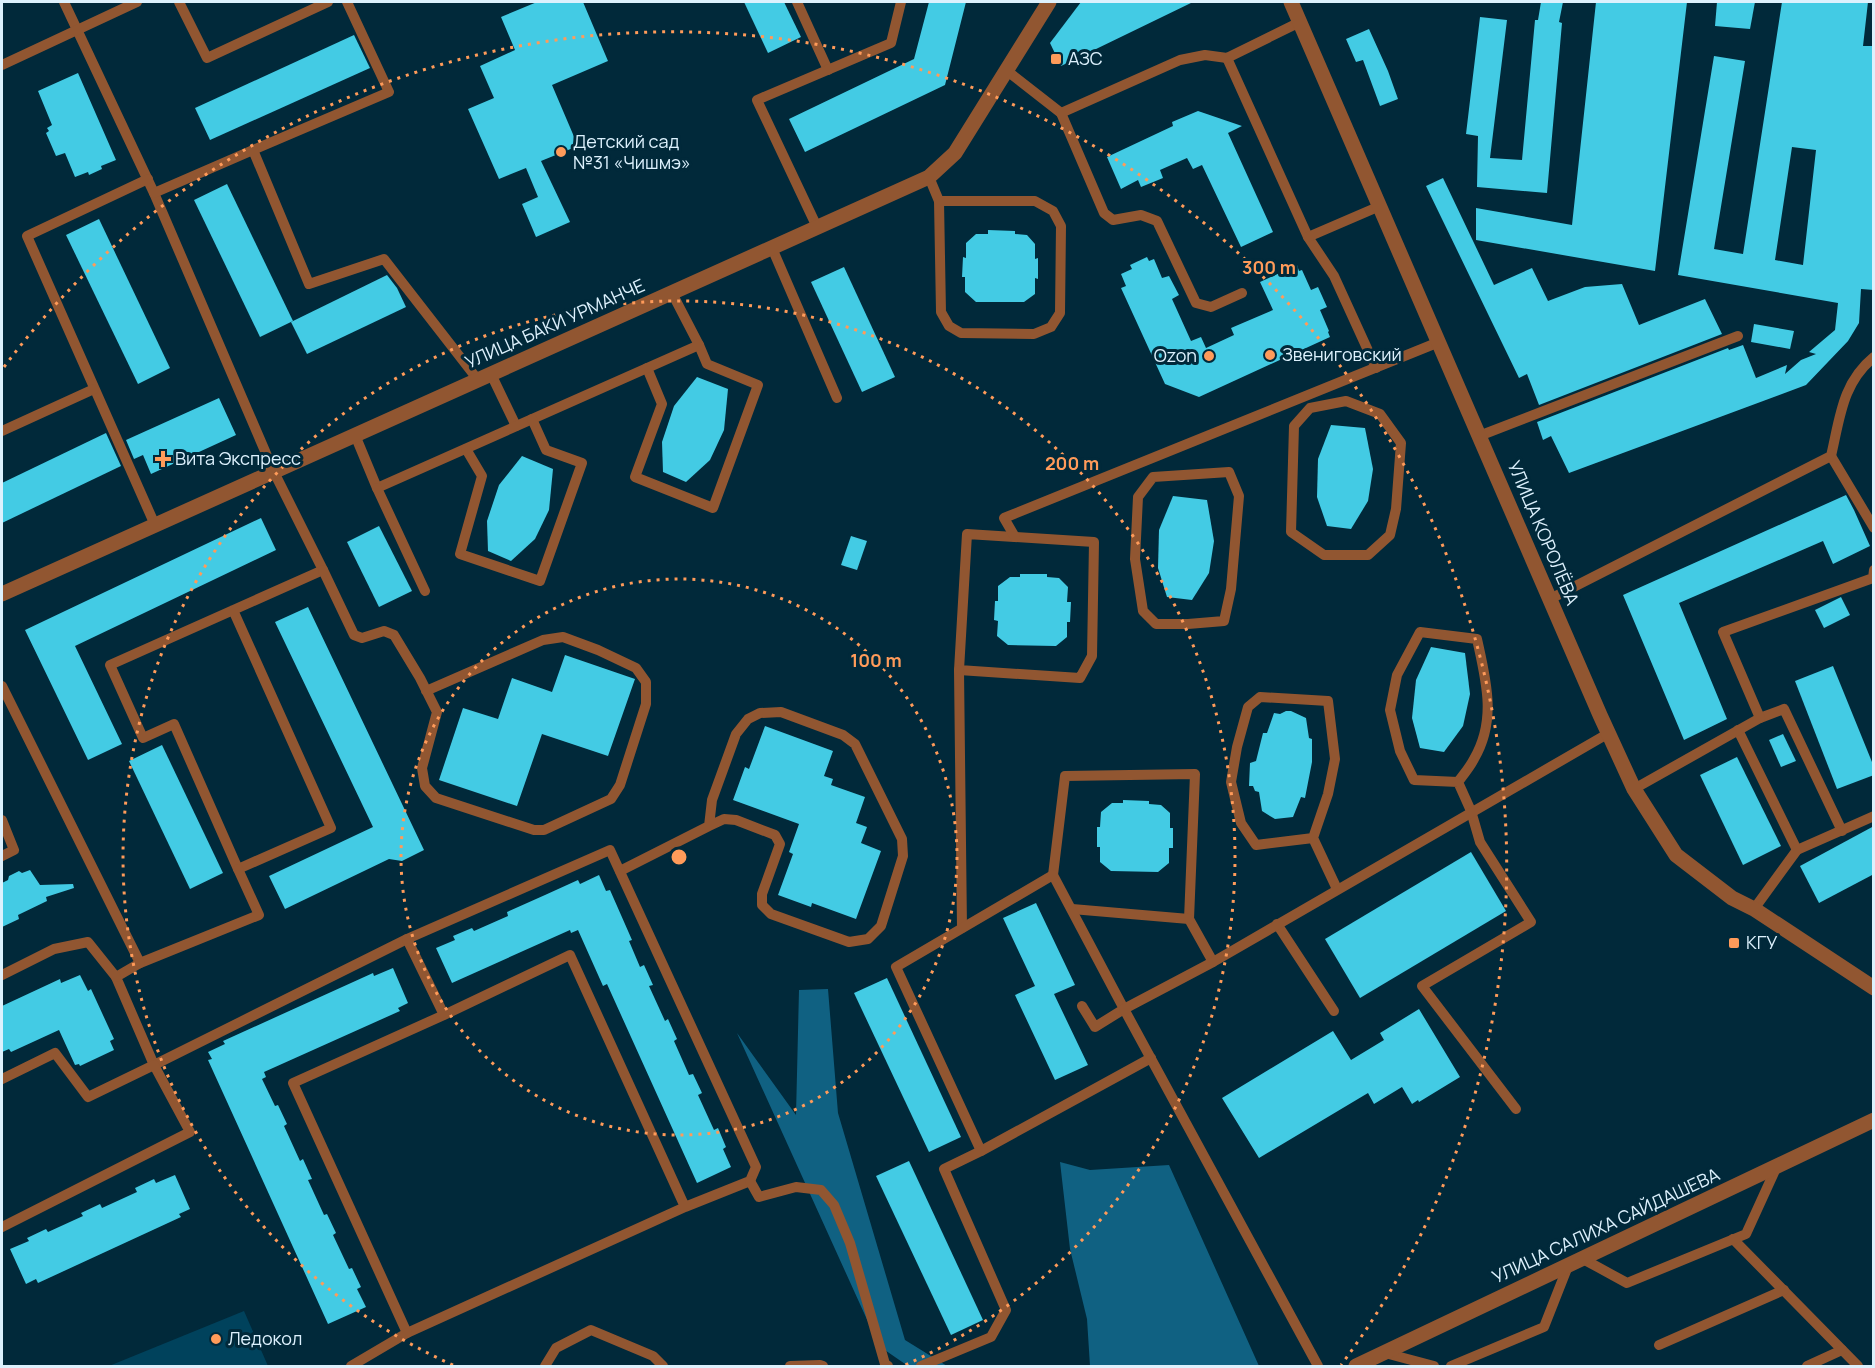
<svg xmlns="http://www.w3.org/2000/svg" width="1875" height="1368" font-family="Manrope,sans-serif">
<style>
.green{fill:#00425c}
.forest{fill:#106182}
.building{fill:#43cbe4;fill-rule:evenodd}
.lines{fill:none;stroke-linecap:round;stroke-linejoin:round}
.service{stroke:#915631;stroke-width:10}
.minor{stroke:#915631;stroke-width:15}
.tertiary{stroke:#915631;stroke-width:15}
.ring{fill:none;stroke:#ff9b5a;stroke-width:3;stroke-dasharray:3 6}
.poi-dot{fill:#ff9b5a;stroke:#01293a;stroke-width:2}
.labels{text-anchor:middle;stroke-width:6;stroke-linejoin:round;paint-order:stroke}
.poi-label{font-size:18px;fill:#ddf1fd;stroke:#01293a;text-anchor:start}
.street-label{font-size:18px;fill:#ddf1fd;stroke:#01293a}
.centre{fill:#ff9b5a;stroke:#01293a;stroke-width:3}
.ring-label{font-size:18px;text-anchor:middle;font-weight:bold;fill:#ff9b5a;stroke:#01293a;stroke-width:6;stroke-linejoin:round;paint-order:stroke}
</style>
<rect width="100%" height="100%" fill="#01293a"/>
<path class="green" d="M244,1311L268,1366H109Z"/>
<g class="forest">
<path d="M828,989L838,1113L905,1340L947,1366H908L879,1346L737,1033L796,1115L799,990Z"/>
<path d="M1060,1162L1090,1170L1169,1165L1259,1366H1090L1087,1319L1070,1249Z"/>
</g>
<g class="building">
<path d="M537,2H583L608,61L552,85L578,146L541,161L570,222L536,237L522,204L538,197L526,168L499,179L468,109L494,98L480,66L515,50L501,17Z"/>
<path d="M744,2H784L801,37L768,53Z"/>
<path d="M929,2H966L945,85L805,152L789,119L914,59Z"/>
<path d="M1081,2H1193L1061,66L1050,43Z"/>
<path d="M1541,2H1563L1559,22L1562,23L1547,193L1477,187L1478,136L1466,134L1480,17L1507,20L1490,158L1522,160L1535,20H1538Z"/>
<path d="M1596,2H1687L1655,271L1476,240V208L1572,225Z"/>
<path d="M1717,2H1755L1750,29L1715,26Z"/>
<path d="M1782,2H1868L1863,46H1874V290L1861,289L1859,323L1848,341L1849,340L1806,385L1569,473L1551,436L1543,440L1537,422L1728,348L1729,350L1743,345L1756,378L1787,365L1785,374L1801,360L1816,354L1809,352L1835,330L1838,303L1678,275L1714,56L1745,61L1714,249L1743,254ZM1792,147L1816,150L1803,265L1775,260Z"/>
<path d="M1369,29L1388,71L1398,99L1380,106L1363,60L1356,62L1346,39Z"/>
<path d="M354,35L370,68L210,140L195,108Z"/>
<path d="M78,73L116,160L101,166L102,169L89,175L88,172L75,177L65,153L56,156L46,133L49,131L47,128L52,125L38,91Z"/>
<path d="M1198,111L1242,126L1228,133L1273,232L1241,247L1202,165L1193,169L1187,158L1160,170L1163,178L1141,187L1138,180L1121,189L1107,157L1173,126L1172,122Z"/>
<path d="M1443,178L1494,285L1532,268L1548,301L1585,287L1622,284L1639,325L1705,299L1722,334L1539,405L1527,374L1519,378L1426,186Z"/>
<path d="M227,184L293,321L260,337L194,200Z"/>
<path d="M99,219L170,368L138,384L66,235Z"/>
<path d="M988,230L1015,231V234L1027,235L1035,244V259L1038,258V279L1035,278V294L1024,302H976L965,292V277H962L963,257L966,258V243L976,234H988Z"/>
<path d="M1147,257L1149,261L1154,259L1162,278L1169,276L1179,295L1172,299L1191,341L1201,337L1206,348L1234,335L1231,328L1273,310L1260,282L1297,265L1299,271L1302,270L1311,290L1318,287L1327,307L1320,310L1329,331L1328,332L1330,337L1199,397L1165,384L1121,288L1126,286L1121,274L1132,269L1130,265Z"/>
<path d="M844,267L895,377L862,392L811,282Z"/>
<path d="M387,275L397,288L406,307L307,354L291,322Z"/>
<path d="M1754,324L1794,331L1790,349L1751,342Z"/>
<path d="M697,377L728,389L724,430L710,460L686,482L663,472L662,442L674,406Z"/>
<path d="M219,398L236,435L151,474L143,455L134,459L126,440Z"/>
<path d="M1331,425L1365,428L1373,469L1368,501L1351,529L1327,526L1317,497L1318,459Z"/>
<path d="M106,433L121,466L2,523V483Z"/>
<path d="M522,456L553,469L549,510L535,539L511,561L488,551L487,521L499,485Z"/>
<path d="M1846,495L1854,510L1870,546L1833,564L1823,541L1679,603L1727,719L1684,740L1623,595Z"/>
<path d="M1173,496L1207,500L1214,541L1209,573L1192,600L1167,597L1158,568L1159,530Z"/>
<path d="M261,518L276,550L75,646L122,744L88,760L25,630Z"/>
<path d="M379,526L412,591L379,607L347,542Z"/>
<path d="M851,536L867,541L857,570L841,565Z"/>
<path d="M1020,574H1047V577L1059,578L1068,587L1067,602H1071L1070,622H1067V637L1056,646L1008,645L997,636L998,621L994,620L995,601H998V586L1010,577H1020Z"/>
<path d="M1841,597L1850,615L1824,628L1815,610Z"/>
<path d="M308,607L424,850L402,861L389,859L285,909L269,876L373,827L275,622Z"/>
<path d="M1431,647L1465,653L1470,694L1463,726L1444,752L1420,748L1412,718L1416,680Z"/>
<path d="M565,655L635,679L608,756L542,734L517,806L439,780L463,708L498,719L512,678L552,692Z"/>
<path d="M1833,666L1874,767V775L1837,789L1795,681Z"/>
<path d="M1286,711H1291L1306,718L1309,738L1312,739V762L1305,798L1301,797L1293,817L1275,819L1262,811L1259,792L1255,791L1253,786H1249L1250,763L1256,761L1263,733H1267L1274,713L1280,714Z"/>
<path d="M765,726L833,751L824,776L833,779L831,785L865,797L856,823L867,827L861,843L881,851L856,919L812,903L811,907L778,895L793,854L789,852L799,824L733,800L745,767L749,769Z"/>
<path d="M1783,734L1796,761L1781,767L1769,740Z"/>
<path d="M162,745L223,873L190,889L129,761Z"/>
<path d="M1737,757L1781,846L1743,865L1700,775Z"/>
<path d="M1123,800L1149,801V804L1161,805L1170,813V828H1173V848H1169V863L1158,872L1111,871L1100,862V847H1097V827H1100L1101,812L1112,803H1123Z"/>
<path d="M1874,826V874L1819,903L1800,866Z"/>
<path d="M1471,852L1506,911L1360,998L1325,939Z"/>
<path d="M30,870L40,885L73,884L74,888L46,897L47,901L18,915L19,919L2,927V883L8,880L9,876L19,871L22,873Z"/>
<path d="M599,875L606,891L610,890L632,940L629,941L640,967L644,965L653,985L649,986L665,1021L668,1019L677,1039L674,1041L689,1075L693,1074L702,1093L698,1095L714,1130L718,1128L726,1147L723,1149L731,1167L697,1183L607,984L603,986L578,930L571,933L570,930L452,983L436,948L455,940L453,936L472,928L474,931L508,916L507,912L545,895L578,880L580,884Z"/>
<path d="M1036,903L1075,985L1054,994L1088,1065L1055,1080L1015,995L1035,986L1003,918Z"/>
<path d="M393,968L408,1003L398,1008L400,1011L264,1072L266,1077L262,1079L275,1106L278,1105L287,1124L284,1126L300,1161L303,1159L312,1179L308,1180L324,1215L327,1214L336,1233L333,1235L349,1269L352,1268L361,1287L357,1289L366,1307L328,1324L208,1060L212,1059L208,1052L225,1044L223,1041L373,973L374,976Z"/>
<path d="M80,975L88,991L91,989L108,1026L114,1039L110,1041L114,1050L80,1066L79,1064L75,1065L59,1030L11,1052L9,1049L2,1052V1006L60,979L61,983Z"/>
<path d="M887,978L961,1137L929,1152L854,993Z"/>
<path d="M1419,1009L1460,1077L1419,1102L1418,1100L1412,1104L1402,1087L1374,1104L1368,1093L1259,1158L1222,1098L1333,1031L1351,1060L1384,1040L1380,1033Z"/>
<path d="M909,1161L983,1320L951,1335L876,1176Z"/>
<path d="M175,1175L190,1209L179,1214L181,1217L38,1283L36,1279L26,1284L10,1249L29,1241L27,1238L46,1229L48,1232L83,1216L81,1213L100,1204L102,1208L137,1192L135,1188L154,1179L156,1183Z"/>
</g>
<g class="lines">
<g class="service">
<path d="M64,2L154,193L274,472L323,570L110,665L143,738L174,724L238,869L331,828L233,610"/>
<path d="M179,2L207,58L328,2"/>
<path d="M797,2L828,70"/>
<path d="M1227,58L1308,237L1334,276L1376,368"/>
<path d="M2,65L137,2"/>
<path d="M1006,70L1061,113"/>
<path d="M253,150L389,92L347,2"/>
<path d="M929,177L939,201L941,312L949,326L961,333L1034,334L1051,327L1060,313L1061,226L1053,211L1035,201H939"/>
<path d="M148,179L27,236L155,525"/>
<path d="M154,193L253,150L309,284L384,259L478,380"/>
<path d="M817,227L757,100L891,43L901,2"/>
<path d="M1308,237L1380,206"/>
<path d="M772,248L837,398"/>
<path d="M1242,293L1211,307L1196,303L1157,221L1141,215L1113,220L1104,213L1061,113L1180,60L1205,55L1227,58L1300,22"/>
<path d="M647,368L662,404L635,477L713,508L758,385L707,364L699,345"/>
<path d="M491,374L516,426"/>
<path d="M1346,401L1380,414L1401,443L1396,509L1390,535L1368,555H1324L1291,532L1294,426L1310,408Z"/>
<path d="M2,431L94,389"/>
<path d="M355,435L377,488L699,345L672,293"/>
<path d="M1479,436L1738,336"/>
<path d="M466,449L482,476L460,554L540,581L582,463L546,450L532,419"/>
<path d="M1831,456L1874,528"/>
<path d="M1229,472L1239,496L1231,589L1224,621L1188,624H1156L1143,611L1135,559L1138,497L1153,477Z"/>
<path d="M377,488L425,591"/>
<path d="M967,534L1094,542L1092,656L1080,678L959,670Z"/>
<path d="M1015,537L1004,518L1439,342"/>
<path d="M323,570L354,635L362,638L384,631L394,635L420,678L437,712L422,768L425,786L436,798L534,830H544L611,799L620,785L646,704V682L636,668L598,650L563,637L543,640L426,691"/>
<path d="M1550,599L1831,456C1840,418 1842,383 1874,357"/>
<path d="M959,670L962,928"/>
<path d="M2,686L140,963L259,915L238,869"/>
<path d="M1760,718L1784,709L1842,831"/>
<path d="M1738,730L1797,850"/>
<path d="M1458,782L1414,780L1400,751L1390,710L1397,675L1420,632L1477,639C1486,680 1497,720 1474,759C1470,767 1464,774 1458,782L1471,811L1480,842L1531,922L1422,986L1516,1109"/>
<path d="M1634,789L1760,718L1723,632L1873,578L1874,570"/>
<path d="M2,820L14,850L2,856"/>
<path d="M1313,838L1256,845L1241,823L1231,782L1237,747L1248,707L1260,697L1328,701L1335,759L1328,794L1313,838L1337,889"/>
<path d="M620,871L709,826L712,800L736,734L748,719L760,713L781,712L843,735L855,744L902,839L903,856L881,926L868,939L849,942L771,914L762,905V894L780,844L775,835L736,820L724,819L709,826"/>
<path d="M1053,875L1065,776L1195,774L1189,919L1213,962"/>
<path d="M1072,909L1189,919"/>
<path d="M1754,909L1797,850L1874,816"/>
<path d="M1277,924L1334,1011"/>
<path d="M140,963L116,977L154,1065L407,939"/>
<path d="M2,975L54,949L88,942L116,977"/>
<path d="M444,1015L293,1083L407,1333L685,1207L750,1181L756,1167L610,850L407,939L444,1015L570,955L685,1207"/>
<path d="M2,1079L55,1053L88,1097L154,1065L190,1132L2,1227"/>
<path d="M981,1151L896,967L1053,875L1124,1009L1095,1027L1082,1006"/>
<path d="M750,1181L759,1197L796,1187L821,1190L834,1205L850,1243L885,1364L888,1366"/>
<path d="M1733,1239L1858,1366"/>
<path d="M1583,1259L1627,1283L1746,1234L1777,1166"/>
<path d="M1659,1345L1784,1290"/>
<path d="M1385,1353L1434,1366"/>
<path d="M351,1366L407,1333"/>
<path d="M545,1366L556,1348L591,1330L653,1356L663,1366"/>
<path d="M790,1366L820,1365L823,1366"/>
<path d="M921,1366L991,1337L1006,1310L944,1169L981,1151L1151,1058"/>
<path d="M1318,1366L1124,1009L1213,962L1609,733"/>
<path d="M1451,1366L1544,1327L1568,1266"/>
<path d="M1807,1366L1842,1350"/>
</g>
<path class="minor" d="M2,594L929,177L955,153L1049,2"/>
<g class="tertiary">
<path d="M1291,2L1600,715L1634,789L1676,855L1732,898L1754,909L1874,988"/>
<path d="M1356,1366L1874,1120"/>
</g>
</g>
<g class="ring">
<circle cx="679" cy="857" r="278"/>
<path d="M453 1365A556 556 0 1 1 905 1365"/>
<path d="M4 367A834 834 0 1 1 1341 1365"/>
</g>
<g class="poi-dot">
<rect x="1050" y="53" width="12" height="12" rx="3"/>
<circle cx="561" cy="152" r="6"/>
<circle cx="1270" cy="355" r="6"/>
<circle cx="1209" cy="356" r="6"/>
<path d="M160 450h6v6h6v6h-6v6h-6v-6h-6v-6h6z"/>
<rect x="1728" y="937" width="12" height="12" rx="3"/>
<circle cx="216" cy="1339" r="6"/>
</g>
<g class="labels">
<g class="poi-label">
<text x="1068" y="65">АЗС</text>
<text x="573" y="148">Детский сад<tspan x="573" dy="21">№31 «Чишмэ»</tspan></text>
<text x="1282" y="361">Звениговский</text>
<text x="1197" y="362" text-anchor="end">Ozon</text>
<text x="175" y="465">Вита Экспресс</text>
<text x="1746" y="949">КГУ</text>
<text x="228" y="1345">Ледокол</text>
</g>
<g class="street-label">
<text transform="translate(555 324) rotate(-24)" y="6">УЛИЦА БАКИ УРМАНЧЕ</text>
<text transform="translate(1543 533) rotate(67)" y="6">УЛИЦА КОРОЛЁВА</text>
<text transform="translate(1606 1226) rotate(-25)" y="6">УЛИЦА САЛИХА САЙДАШЕВА</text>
</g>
</g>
<circle cx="679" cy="857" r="9" class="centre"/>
<g class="ring-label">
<text x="1269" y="274">300 m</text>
<text x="1072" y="470">200 m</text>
<text x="876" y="667">100 m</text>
</g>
<rect width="1875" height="1368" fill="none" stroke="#ddf1fd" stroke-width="6"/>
</svg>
